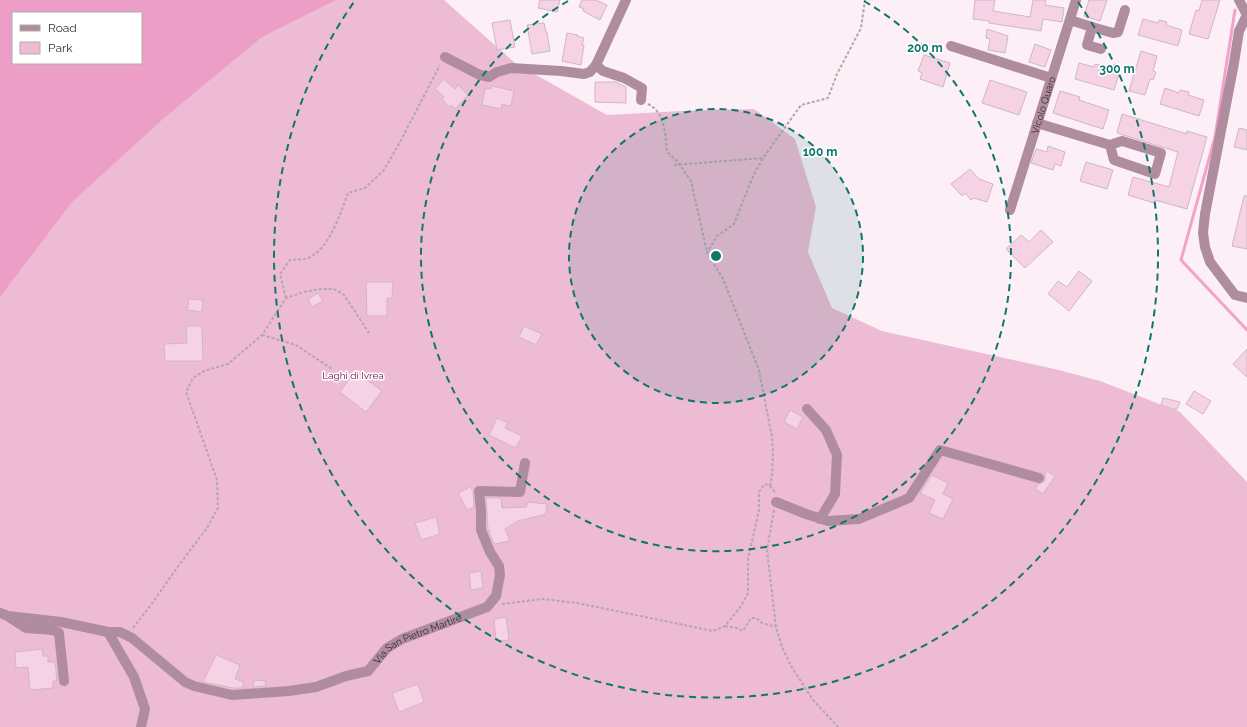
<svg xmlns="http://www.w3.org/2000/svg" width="1247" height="727" font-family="Raleway,sans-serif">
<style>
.green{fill:#eebbd5;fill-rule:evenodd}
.forest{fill:#ed9ec7;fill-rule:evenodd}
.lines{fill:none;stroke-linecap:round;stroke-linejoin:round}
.stream{stroke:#f2a2cc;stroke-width:3}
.building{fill:#f5d3e4;stroke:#d1b6c3}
.path{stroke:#b2a7ac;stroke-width:2;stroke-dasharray:3 2;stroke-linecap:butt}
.minor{stroke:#b08d9e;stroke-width:10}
.ring{fill:none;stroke:#0f766e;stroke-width:2;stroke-dasharray:7 5}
.labels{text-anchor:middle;stroke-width:3;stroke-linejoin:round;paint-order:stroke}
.street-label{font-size:10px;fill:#372d32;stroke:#fff}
.park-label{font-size:10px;fill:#6b0e4a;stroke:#fff}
.centre{fill:#0f766e;stroke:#fff;stroke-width:2}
.ring-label{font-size:12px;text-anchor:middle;font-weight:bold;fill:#0f766e;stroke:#fff;stroke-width:3;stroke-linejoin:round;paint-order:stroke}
</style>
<rect width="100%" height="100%" fill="#fcf0f6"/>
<path class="green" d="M0,0H444L515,63L607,115L681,111L754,109L795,139L816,207L808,252L832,308L882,331L1059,370L1100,381L1180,412L1247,482V727H0ZM13,13H141V63H13Z"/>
<path class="forest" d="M0,0H336L262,37L164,118L72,202L0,297ZM13,13H141V63H13Z"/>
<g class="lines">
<path class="stream" d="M1235,10L1215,137L1181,260L1247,330"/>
</g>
<g class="building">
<path d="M540,0H560L557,12L538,8Z"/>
<path d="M582,0H596L607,5L600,20L583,11L584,9L579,7Z"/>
<path d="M975,0H995L993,11L1030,17L1033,0H1046L1045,5L1064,8L1062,22L1043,19L1041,31L989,23V21L973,19Z"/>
<path d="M1089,0H1107L1100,21L1084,16Z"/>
<path d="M1202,0H1220L1208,39L1189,34L1196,10L1199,11Z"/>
<path d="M1143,19L1158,23L1159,20L1167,22L1166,25L1182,30L1178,46L1138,35Z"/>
<path d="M510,20L515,47L497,50L492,23Z"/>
<path d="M544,23L546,32H547L550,51L532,54L527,25Z"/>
<path d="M987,29L1008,36L1005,53L988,50L990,39L986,38Z"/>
<path d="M567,33L578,35L577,36L584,38L582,45H584L581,65L562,61Z"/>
<path d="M1035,44L1051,50L1045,67L1029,62Z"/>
<path d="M1141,51L1157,56L1153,71L1156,72L1153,80L1150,79L1145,95L1129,91Z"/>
<path d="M924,55L950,63L943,87L920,79L922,73L918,71Z"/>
<path d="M1079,63L1094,67L1095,64L1104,66L1103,69L1119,74L1114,90L1075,79Z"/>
<path d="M444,79L455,89L458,85L468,95L455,109L451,105L449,107L442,99L444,97L435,89Z"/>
<path d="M990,80L1027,92L1019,115L982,103Z"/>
<path d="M595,82H616L626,87V103L595,102Z"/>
<path d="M492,86L514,91L511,106L502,104L501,109L482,105L485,88L491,89Z"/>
<path d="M1165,88L1179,93L1180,90L1189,92L1188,95L1204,100L1199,116L1160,104Z"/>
<path d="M1060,91L1080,97L1079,100L1109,110L1103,129L1053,113Z"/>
<path d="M1122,114L1187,134V131L1207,137L1187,209L1155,200L1154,203L1128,195L1133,177L1169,187L1178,152L1117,133Z"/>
<path d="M1239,128L1247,130V150L1234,147Z"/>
<path d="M1048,146L1065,152L1061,166L1055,164L1053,170L1031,163L1036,149L1047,152Z"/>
<path d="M1086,162L1113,170L1107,189L1080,181Z"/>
<path d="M970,169L979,179L993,184L987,202L974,198L971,200L965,193L962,196L951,184Z"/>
<path d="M1244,196H1247V249L1232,246Z"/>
<path d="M1041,230L1053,242L1025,268L1006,249L1021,235L1029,242Z"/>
<path d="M1079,271L1092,281L1069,311L1048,294L1058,281L1067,287Z"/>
<path d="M366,282H393L392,298H387V316H367Z"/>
<path d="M318,293L323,301L312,307L308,299Z"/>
<path d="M189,299L203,300L202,312L187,310Z"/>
<path d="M186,326H202L203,361H165L164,344L187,343Z"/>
<path d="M524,326L542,334L536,345L519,337Z"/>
<path d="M1247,349V377L1233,364Z"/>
<path d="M355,371L382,391L366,412L340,392Z"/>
<path d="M1194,391L1211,401L1203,414L1186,404Z"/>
<path d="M1163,398L1180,402L1177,410L1161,405Z"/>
<path d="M790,410L803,417L797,429L784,422Z"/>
<path d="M497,418L508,423L505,428L522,436L516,448L489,435Z"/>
<path d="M1047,471L1055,476L1043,494L1035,489L1038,484L1044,482L1045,479V475Z"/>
<path d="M932,475L948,483L943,494L953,499L943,519L929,513L935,500L920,493Z"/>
<path d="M470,487L473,491L474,507L467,510L458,493Z"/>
<path d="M486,498H501L502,508L526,507L528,502L547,504L546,514L518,521L505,529L510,541L494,544L488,529Z"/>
<path d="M436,517L440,534L421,540L415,523Z"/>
<path d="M481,571L483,588L471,590L469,573Z"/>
<path d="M506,617L509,640L496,641L494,619Z"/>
<path d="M42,649L43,656H48V662H55L57,681H53V688L30,690L28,667L16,668L15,652Z"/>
<path d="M216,655L240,665L235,679L244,682L242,688H233L203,682Z"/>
<path d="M254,680L266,681L265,686L253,687Z"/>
<path d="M418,684L424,702L399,712L392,693Z"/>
</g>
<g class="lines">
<g class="path">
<path d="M648,104C666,113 665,135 667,152L677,161L691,181L707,252"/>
<path d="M674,165L763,158"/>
<path d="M286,298L280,274L290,260C296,259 303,260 308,258C329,250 341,212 348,193L365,188L384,170L400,142L440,65"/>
<path d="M262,335L296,345L332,369"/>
<path d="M770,486L772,475L773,454L772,437L759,370L723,279L707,253L717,236L734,224L754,174L763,158L801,105L828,98L837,74L861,28L865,0"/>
<path d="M774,510L767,550L776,627L782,647L791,666L813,700L838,727"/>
<path d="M502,604L542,599L577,603L713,631L725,626L741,606L748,593V559L759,510V492L765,484L770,486L775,492"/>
<path d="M725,626L737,628L743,631L751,618H756L762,623L776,627"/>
<path d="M133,628L153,602L179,565L207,528L218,508L217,480L186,392L193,378L204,371L228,364L262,335L286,298L304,292L320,289H334L344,295L369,333"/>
</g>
<g class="minor">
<path d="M1239,0L1247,15L1239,31L1234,63L1205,214L1203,233L1205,247L1210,262L1235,295L1247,298"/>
<path d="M1070,20L1092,27L1087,45L1101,49"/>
<path d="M1092,27L1113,33L1118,32L1125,10"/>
<path d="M951,46L1051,78"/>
<path d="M445,57L480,75L489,77L497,72L511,68L561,71L584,74L590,72L596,65L626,0"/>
<path d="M596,65L603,71L624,78L642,88L641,100"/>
<path d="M1037,123L1110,145L1122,141L1161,153L1155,174L1114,160L1110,145"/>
<path id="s1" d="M1010,210L1076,0"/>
<path d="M807,409L826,430L837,455L835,494L820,519"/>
<path d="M776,502L806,514L828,521L859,519L909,498L940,450L1039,478"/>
<path id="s2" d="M0,613L8,616L61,622L108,632H120L132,638L185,682L194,686L232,695L289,691L316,687L346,676L368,671L387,648L402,639L487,607L496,596L500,575L499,566L490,552L481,530V511L479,491L520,492L525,463"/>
<path d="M9,617L26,628L53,630L59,633L64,681"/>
<path d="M108,632L134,677L145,709L141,727"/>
</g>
</g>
<circle cx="716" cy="256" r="147" fill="#0f766e" fill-opacity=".12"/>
<g class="ring">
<circle cx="716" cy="256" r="147"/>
<path d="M864 1A295 295 0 1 1 568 1"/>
<path d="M1078 2A442 442 0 1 1 354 2"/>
</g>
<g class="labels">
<g class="street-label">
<text dy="4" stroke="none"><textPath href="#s1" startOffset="110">Vicolo Quaro</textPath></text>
<text dy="4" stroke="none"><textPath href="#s2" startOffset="453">Via San Pietro Martire</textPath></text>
</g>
<g class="park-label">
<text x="353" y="379">Laghi di Ivrea</text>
</g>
</g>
<circle cx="716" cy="256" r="6" class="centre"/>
<g class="ring-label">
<text x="925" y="52">200 m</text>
<text x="1117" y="73">300 m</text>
<text x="820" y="156">100 m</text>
</g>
<rect x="12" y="12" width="130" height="52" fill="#ffffff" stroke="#afabad"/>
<rect x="20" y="25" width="20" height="6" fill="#b08d9e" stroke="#afabad"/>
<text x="48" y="32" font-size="12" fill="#372d32">Road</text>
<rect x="20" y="42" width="20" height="12" fill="#eebbd5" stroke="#afabad"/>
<text x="48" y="52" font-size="12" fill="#372d32">Park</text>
</svg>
